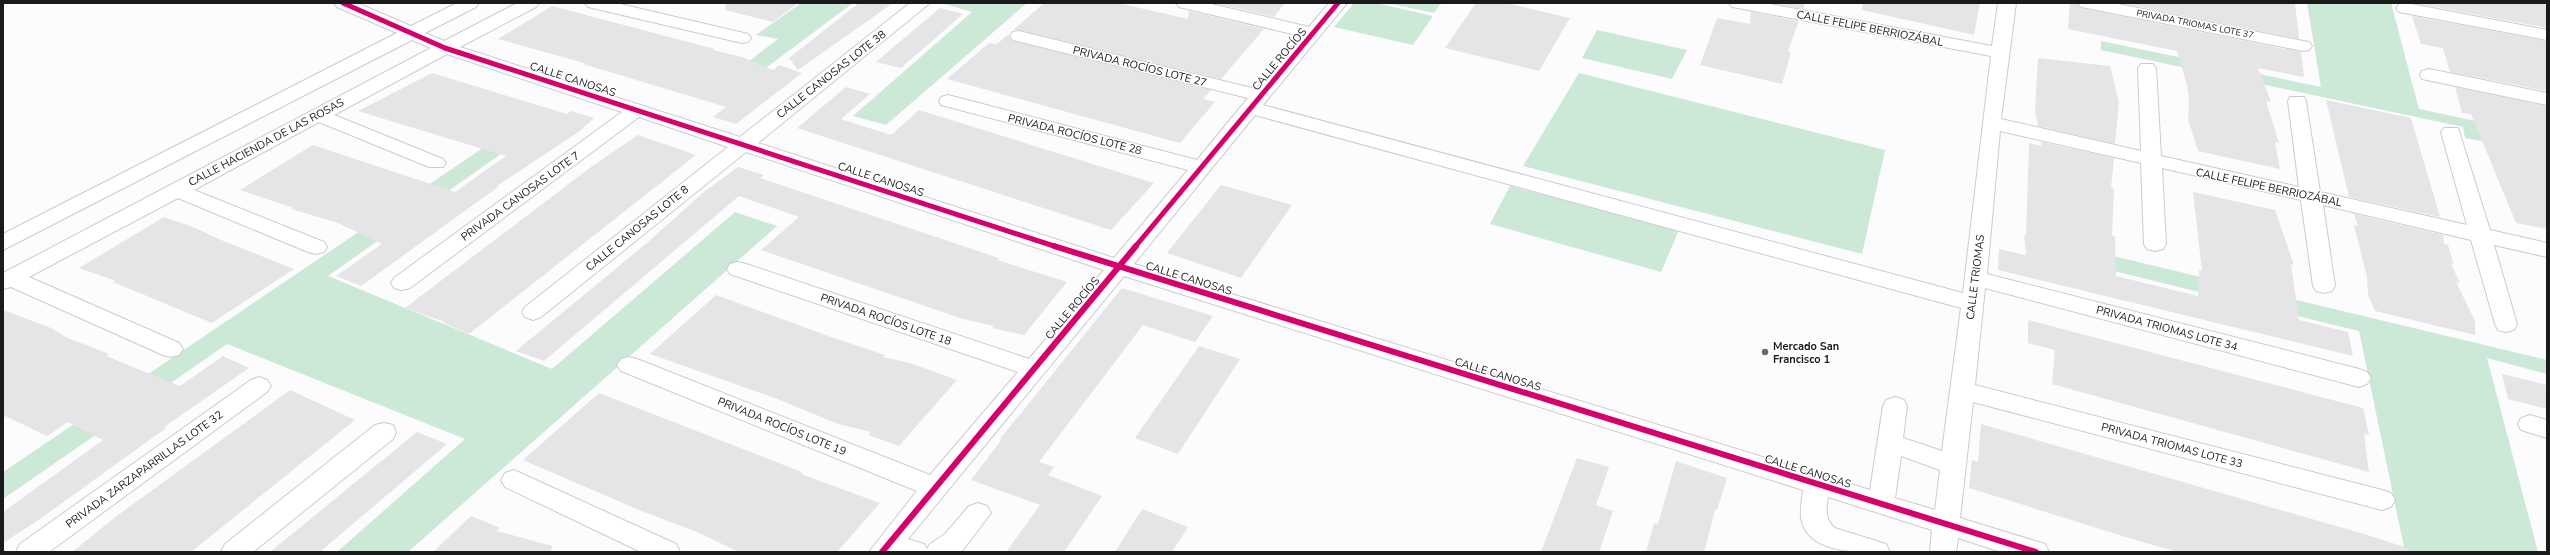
<svg xmlns="http://www.w3.org/2000/svg" width="2550" height="555" font-family="'Nunito Sans',sans-serif">
<style>
.green{fill:#cce8d6}
.building{fill:#e5e4e6}
.lines{fill:none;stroke-linecap:round;stroke-linejoin:round}
.minor-casing{stroke:#ccccce;stroke-width:2}
.minor{fill:#fff;fill-rule:evenodd}
.cycleway-far1-casing{stroke:#fff;stroke-width:7}
.cycleway-casing{stroke:#fff;stroke-width:9}
.cycleway-far1{stroke:#d6006c;stroke-width:5}
.cycleway{stroke:#d6006c;stroke-width:6}
.poi-dot{fill:#69696c;stroke:#fff;stroke-width:1.5}
.labels{text-anchor:middle;stroke-width:3;stroke-linejoin:round;paint-order:stroke}
.far-street-label{font-size:9px;fill:#1a1a1d;stroke:#fff}
.street-label{font-size:11px;fill:#1a1a1d;stroke:#fff}
.poi-label{font-size:11px;font-weight:bold;fill:#1a1a1d;stroke:#fff;text-anchor:start}
</style>
<rect width="100%" height="100%" fill="#fcfcfe"/>
<g class="green">
<path d="M801,3H853L747,82L728,77L778,39L756,35Z"/>
<path d="M942,3H1027L886,125L853,116L972,12Z"/>
<path d="M1354,3H1376L1433,16L1413,45L1334,27Z"/>
<path d="M1387,3H1441L1434,13Z"/>
<path d="M2307,3H2391L2419,109L2547,136V154L2465,138L2463,127L2101,50V41L2321,87Z"/>
<path d="M1597,30L1687,50L1672,79L1582,58Z"/>
<path d="M1579,73L1885,150L1862,254L1523,166Z"/>
<path d="M514,127L529,134L328,276L552,369L735,212L777,226L408,552H337L465,439L227,344L3,499V472Z"/>
<path d="M1510,186L1679,230L1661,272L1490,224Z"/>
<path d="M2084,249L2547,360V374L2487,358L2538,552H2405L2359,331L2081,263Z"/>
</g>
<g class="building">
<path d="M726,3H798L773,22L725,10Z"/>
<path d="M859,3H893L798,70L789,58Z"/>
<path d="M1044,3H1118L1188,19L1189,11L1264,29L1221,79L1019,30H1013Z"/>
<path d="M1214,3H1285L1274,17Z"/>
<path d="M1476,3H1506L1570,18L1539,71L1445,48Z"/>
<path d="M1773,3H1805L1803,9Z"/>
<path d="M1863,3H1980L1974,35L1862,10Z"/>
<path d="M2070,3H2077L2081,8L2301,52L2304,77L2258,68L2271,102L2266,101L2279,143L2275,142L2280,169L2198,151L2188,119L2189,100L2187,85L2177,51L2068,29Z"/>
<path d="M2121,3H2295L2299,39Z"/>
<path d="M2414,3H2547V28Z"/>
<path d="M552,6L715,49L713,50L742,57L773,70L779,65L802,73L736,124L713,117L726,107L583,64L584,63L498,39Z"/>
<path d="M940,8L963,14L901,68L876,62Z"/>
<path d="M1751,12L1799,21L1788,51L1791,52L1782,84L1700,65L1717,18L1750,24Z"/>
<path d="M2412,16L2547,41V91L2450,72L2443,48L2421,44Z"/>
<path d="M1011,32L1008,36L1013,41L1211,90L1203,99L1215,102L1180,143L947,79L989,43L997,44Z"/>
<path d="M2038,58L2110,66L2119,102L2115,144L2038,126L2035,110Z"/>
<path d="M432,73L567,114L571,111L594,118L580,131L497,186L498,187L361,286L336,276L382,244L338,223L291,209L294,208L240,190L313,145L455,192L506,156L358,111Z"/>
<path d="M846,87L870,94L841,119L891,135L919,110L1154,183L1111,230L797,128Z"/>
<path d="M2455,87L2547,106V229L2516,223L2471,114L2462,113Z"/>
<path d="M2326,100L2411,118L2440,217L2349,197Z"/>
<path d="M638,135L696,155L469,334L444,323L445,322L405,308L591,167Z"/>
<path d="M2041,142L2114,158L2111,188L2114,189L2112,235L2115,236L2116,276L2198,296L2199,270L2202,271L2193,192L2275,210L2294,265L2291,264L2299,320L2348,332L2353,356L1998,270L1999,249L2026,255L2024,235L2026,236L2029,143L2041,146Z"/>
<path d="M738,167L764,175L760,178L999,258L997,260L1067,282L1024,335L992,328L994,326L963,319L761,250L799,217L739,196L544,361L516,351L648,242L705,191Z"/>
<path d="M1221,185L1292,205L1241,278L1167,253Z"/>
<path d="M2354,214L2443,235L2444,244L2448,245L2454,265L2451,264L2460,283L2456,282L2475,321V335L2375,311L2368,295L2367,277L2354,225L2358,226Z"/>
<path d="M164,217L193,227L221,240L294,269L212,323L113,282L116,281L79,268Z"/>
<path d="M1122,288L1213,316L1195,342L1143,325L1039,462L1054,467L1048,475L1102,496L1064,552H1006L1040,505L971,480L1002,439H1000Z"/>
<path d="M716,295L834,338L885,355L883,357L910,363L957,380L899,446L868,435L871,432L838,424L775,398L650,354Z"/>
<path d="M3,310L51,328L68,338L109,354L106,356L180,386L223,356L249,368L164,427L166,428L40,519L3,543V512L103,440L68,422L47,436L3,415Z"/>
<path d="M2028,320L2363,408L2369,435L2364,434L2369,472L2052,384L2055,350L2028,343Z"/>
<path d="M1199,346L1240,359L1178,454L1135,438Z"/>
<path d="M2502,374L2547,385V409L2508,399Z"/>
<path d="M290,390L355,420L191,552H72L118,515Z"/>
<path d="M599,393L802,472L801,474L880,503L837,552H739L697,532L639,510L523,460Z"/>
<path d="M1981,424L2364,534L2408,548V552H2178L2132,539L1969,488L1972,460L1978,462Z"/>
<path d="M417,432L447,444L320,552H270Z"/>
<path d="M1577,458L1609,467L1596,505L1613,511L1599,552H1541Z"/>
<path d="M1676,461L1727,478L1717,510H1715L1704,552H1646L1654,523L1658,524Z"/>
<path d="M1142,509L1188,527L1172,552H1115Z"/>
<path d="M471,516L500,528L497,531L552,546L551,552H433Z"/>
</g>
<g class="lines">
<g class="minor-casing">
<g id="minor">
<path d="M334,3H357L411,26L457,3H479L476,7L425,33L444,41L517,3H539L536,7L460,47L740,137L910,3H930L758,143L1114,258L1188,170L941,105L939,101L941,97L948,95L1197,160L1248,98L1013,40L1010,36L1013,32L1019,31L1256,89L1301,36L1179,7L1176,3H1207L1309,27L1329,3H1347L1263,105L1963,293L1991,56L1738,8L1732,7L1729,3H1765L1992,46L1998,3H2016L2001,119L2141,151L2138,68L2141,64H2153L2156,68L2161,156L2299,187L2288,101L2290,97H2304L2306,101L2320,192L2467,225L2441,132L2444,128H2458L2490,230L2547,243V257L2494,245L2517,324L2514,330L2506,332L2498,330L2495,324L2471,240L2323,205L2335,286L2332,291L2324,293L2316,291L2313,286L2301,200L2162,168L2166,244L2163,249L2155,251L2147,249L2144,244L2141,163L2000,131L1987,274L2359,369L2367,372L2371,378L2367,384L2359,387L1985,288L1975,385L2382,490L2391,493L2395,500L2391,507L2382,510L1973,402L1960,518L2045,544L2049,552H2001L1958,538L1956,552H1930L1932,530L1828,497C1826,510 1825,520 1835,528L1886,544L1890,552C1860,552 1807,555 1801,518C1800,508 1802,499 1803,490L1124,276L908,539L924,544L927,549L930,544L945,534L969,506L978,503L987,506L991,513L963,550L960,552H869L917,491L621,371L617,365L621,359L629,357L637,359L930,475L1018,372L730,274L727,269L730,264L738,262L746,264L1029,359L1104,270L746,152L541,317L533,320L525,317L522,312L525,307L728,147L639,117L410,288L402,290L394,288L391,283L394,278L622,112L447,54L334,115L443,159L446,163L443,167H429L319,122L194,190L324,242L327,247L324,252L316,254L308,252L178,198L29,277L179,343L183,349L179,355L171,357L163,355L11,287L3,289V273L431,48L412,40L3,250V234L397,33L337,7ZM1255,115L1961,308L1942,451L1903,438L1907,406L1904,400L1895,397L1886,400L1883,406L1870,490L1134,264ZM1901,456L1940,470L1935,510L1895,498Z"/>
<path d="M585,3H616L748,34L751,38L748,42L742,43L588,7Z"/>
<path d="M2078,3H2113L2303,41L2309,42L2312,46L2309,50L2303,51L2087,8L2081,7Z"/>
<path d="M2406,3L2547,30V40L2399,12L2396,8L2399,4Z"/>
<path d="M2429,69L2547,93V105L2422,79L2420,75L2422,71Z"/>
<path d="M259,377L267,380L271,386L267,392L49,552H16L20,544L251,380Z"/>
<path d="M2530,415L2547,420V438L2521,430L2518,424L2521,418Z"/>
<path d="M384,423L393,425L396,432L393,439L253,552H221L225,544L375,425Z"/>
<path d="M514,470L676,544L680,552H641L505,487L501,480L505,473Z"/>
</g>
</g>
<use href="#minor" class="minor"/>
<g class="cycleway-far1-casing">
<g id="cycleway-far1">
<path d="M343,3L445,48L1057,247"/>
<path d="M1135,247L1338,3"/>
</g>
</g>
<g class="cycleway-casing">
<g id="cycleway">
<path d="M1054,246L2036,552"/>
<path d="M882,552L1136,246"/>
</g>
</g>
<use href="#cycleway-far1" class="cycleway-far1"/>
<use href="#cycleway" class="cycleway"/>
</g>
<circle class="poi-dot" cx="1765" cy="352" r="4"/>
<g class="labels">
<g class="far-street-label">
<text transform="translate(2195 24) rotate(11)" y="3">PRIVADA TRIOMAS LOTE 37</text>
</g>
<g class="street-label">
<text transform="translate(1870 28) rotate(11)" y="4">CALLE FELIPE BERRIOZÁBAL</text>
<text transform="translate(1279 59) rotate(-50)" y="4">CALLE ROCÍOS</text>
<text transform="translate(1140 66) rotate(14)" y="4">PRIVADA ROCÍOS LOTE 27</text>
<text transform="translate(831 74) rotate(-38)" y="4">CALLE CANOSAS LOTE 38</text>
<text transform="translate(573 79) rotate(18)" y="4">CALLE CANOSAS</text>
<text transform="translate(1075 134) rotate(14)" y="4">PRIVADA ROCÍOS LOTE 28</text>
<text transform="translate(266 142) rotate(-28)" y="4">CALLE HACIENDA DE LAS ROSAS</text>
<text transform="translate(881 179) rotate(18)" y="4">CALLE CANOSAS</text>
<text transform="translate(2269 187) rotate(12)" y="4">CALLE FELIPE BERRIOZÁBAL</text>
<text transform="translate(520 196) rotate(-36)" y="4">PRIVADA CANOSAS LOTE 7</text>
<text transform="translate(637 228) rotate(-39)" y="4">CALLE CANOSAS LOTE 8</text>
<text transform="translate(1975 277) rotate(-83)" y="4">CALLE TRIOMAS</text>
<text transform="translate(1189 278) rotate(17)" y="4">CALLE CANOSAS</text>
<text transform="translate(1072 308) rotate(-50)" y="4">CALLE ROCÍOS</text>
<text transform="translate(886 319) rotate(19)" y="4">PRIVADA ROCÍOS LOTE 18</text>
<text transform="translate(2167 328) rotate(15)" y="4">PRIVADA TRIOMAS LOTE 34</text>
<text transform="translate(1498 374) rotate(17)" y="4">CALLE CANOSAS</text>
<text transform="translate(782 426) rotate(22)" y="4">PRIVADA ROCÍOS LOTE 19</text>
<text transform="translate(2172 445) rotate(15)" y="4">PRIVADA TRIOMAS LOTE 33</text>
<text transform="translate(144 469) rotate(-36)" y="4">PRIVADA ZARZAPARRILLAS LOTE 32</text>
<text transform="translate(1808 471) rotate(17)" y="4">CALLE CANOSAS</text>
</g>
<g class="poi-label">
<text x="1773" y="350">Mercado San<tspan x="1773" dy="13">Francisco 1</tspan></text>
</g>
</g>
<rect width="2550" height="555" fill="none" stroke="#1a1a1d" stroke-width="8"/>
</svg>
